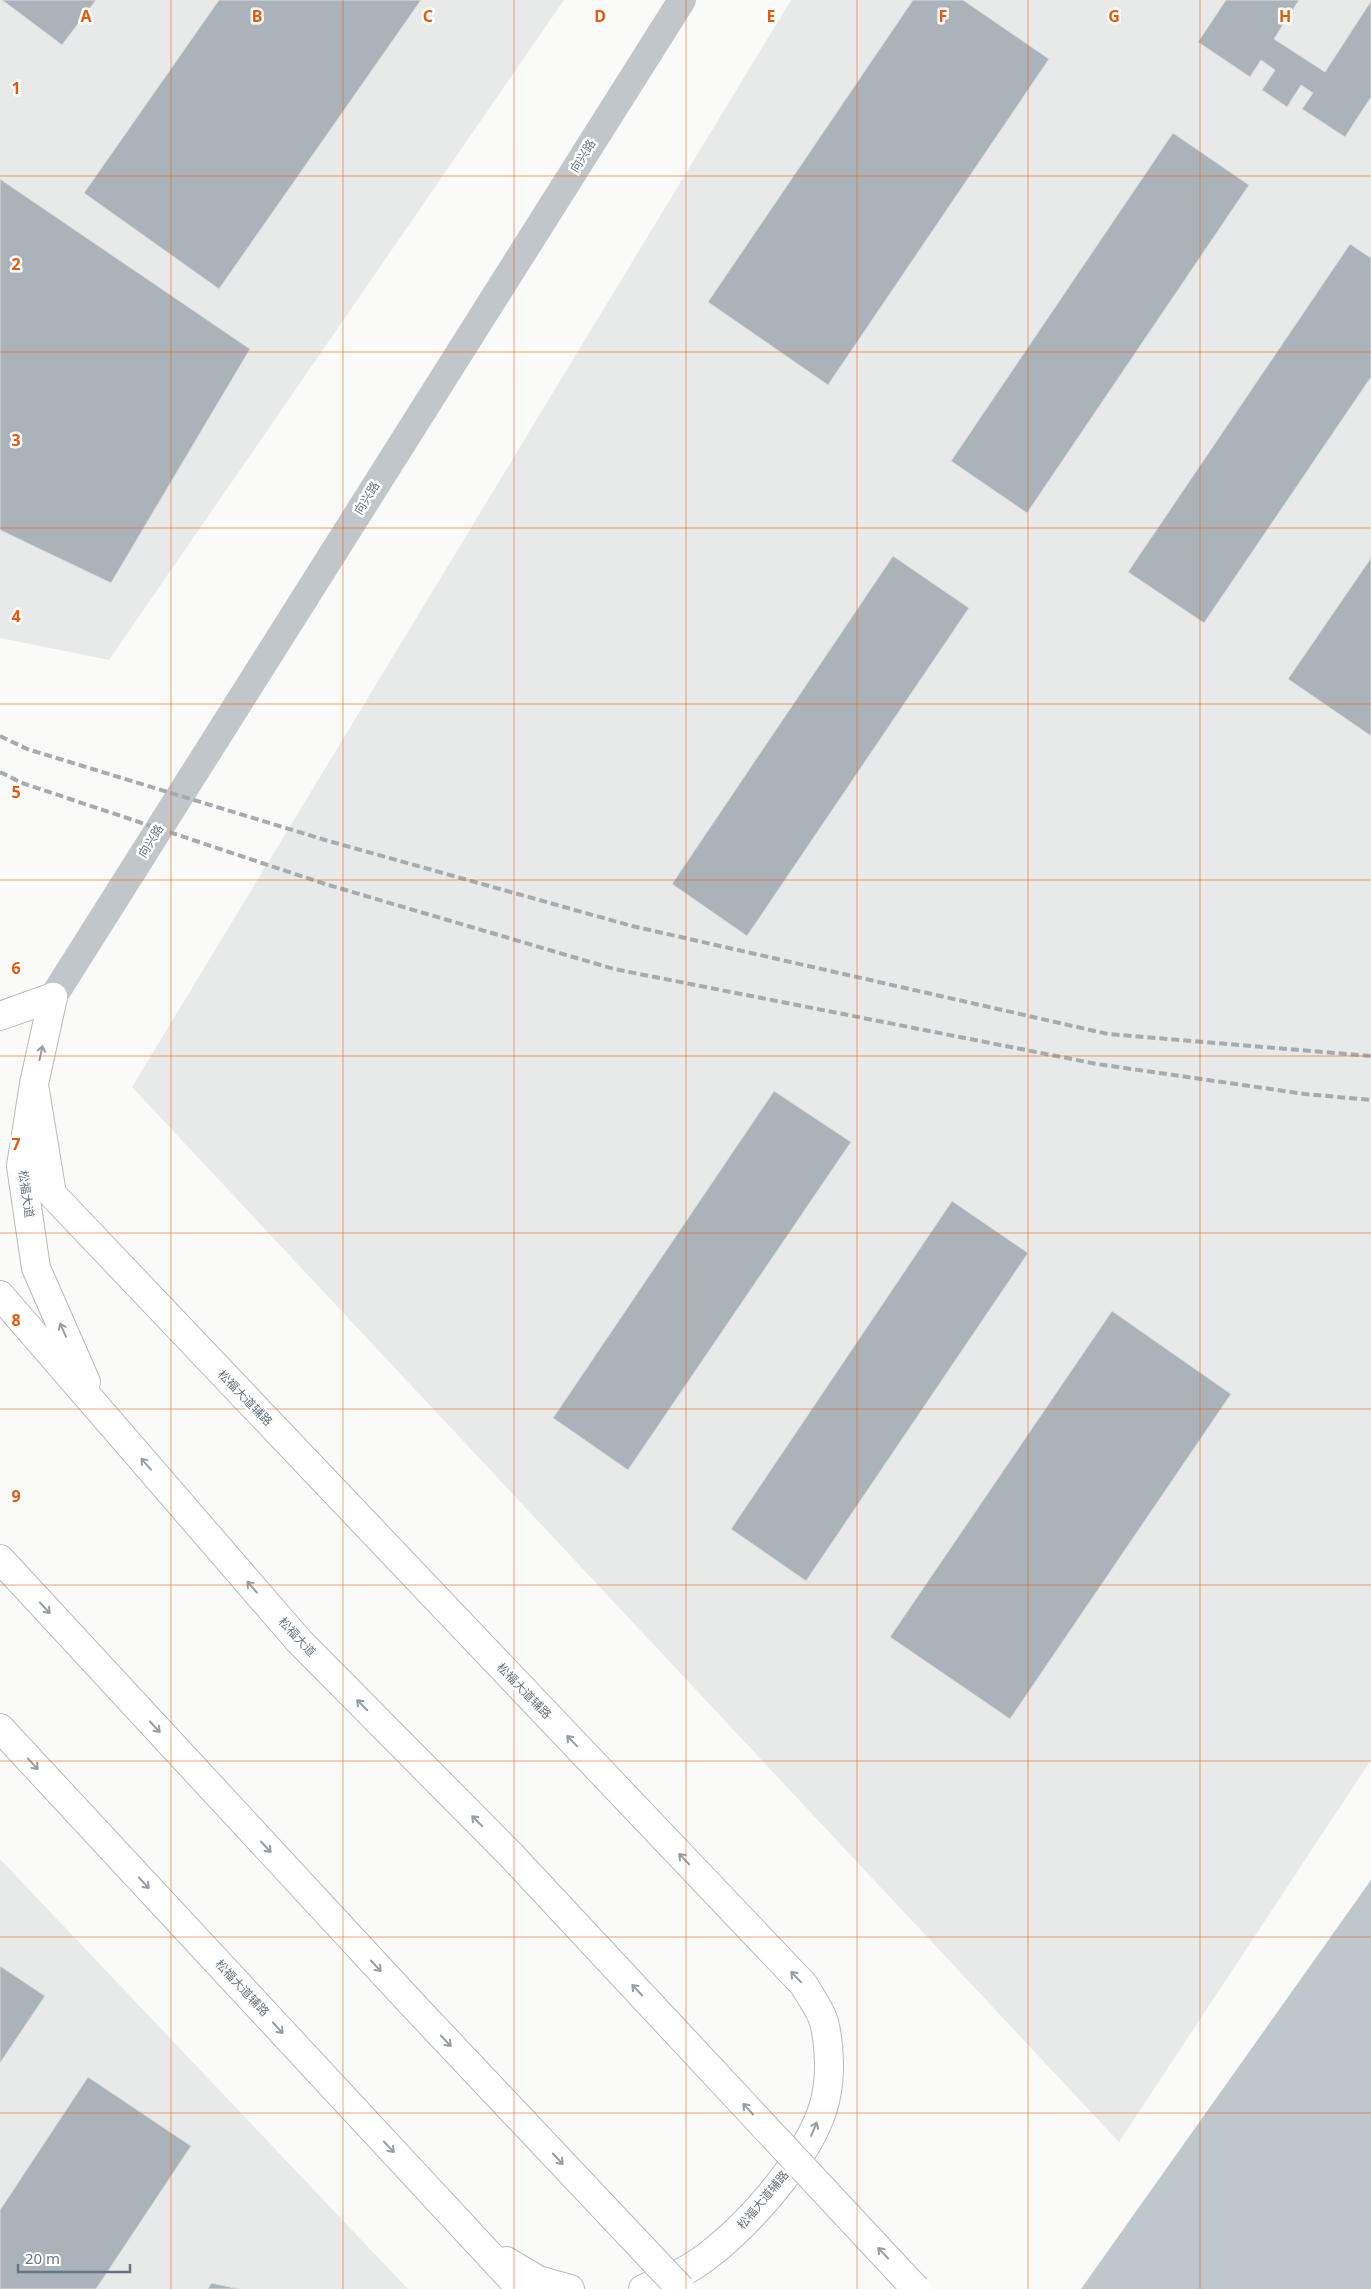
<svg xmlns="http://www.w3.org/2000/svg" width="1371" height="2289" font-family="'Noto Sans','Noto Sans SC',sans-serif">
<style>
.built{fill:#e8e9e9}
.water{fill:#bdc7cc}
.building{fill:#aab3b9;stroke:#dcdcda}
.lines{fill:none;stroke-linecap:round;stroke-linejoin:round}
.secondary-casing{stroke:#b6bbc0;stroke-width:30}
.primary-casing{stroke:#b5babe;stroke-width:30}
.tertiary{stroke:#c1c6ca;stroke-width:28}
.secondary{stroke:#fff;stroke-width:28}
.primary{stroke:#fff;stroke-width:28}
.rail{stroke:#a5abb1;stroke-width:4;stroke-dasharray:8 4;stroke-linecap:butt}
.primary-bridge-casing{stroke:#b5babe;stroke-width:30;stroke-linecap:butt}
.primary-bridge{stroke:#fff;stroke-width:28}
.oneway{stroke:#949ea8}
.grid{fill:none;stroke:#e8590c;stroke-width:1;stroke-opacity:0.55}
.labels{text-anchor:middle;stroke-width:5;stroke-linejoin:round;paint-order:stroke}
.street-label{font-size:12px;fill:#667582;stroke:#fff}
.grid-label{font-size:16px;text-anchor:middle;font-weight:bold;fill:#e8590c;stroke:#fff;stroke-width:5;stroke-linejoin:round;paint-order:stroke}
</style>
<rect width="100%" height="100%" fill="#fafaf8"/>
<g class="built">
<path d="M0,0H564L109,660L0,638Z"/>
<path d="M791,0H1371V1760L1119,2142L132,1087Z"/>
<path d="M0,1859L408,2289H0Z"/>
</g>
<path class="water" d="M1371,1880V2289H1081Z"/>
<g class="building">
<path d="M2,0H96L62,45Z"/>
<path d="M219,0H421L219,289L84,193Z"/>
<path d="M913,0H963L1049,59L828,385L708,302Z"/>
<path d="M1226,0H1299L1274,39L1325,72L1371,1V97L1345,137L1302,109L1313,93L1301,85L1287,107L1262,90L1275,70L1261,60L1250,77L1198,42Z"/>
<path d="M1173,133L1249,185L1027,513L951,461Z"/>
<path d="M0,179L250,349L111,583L0,530Z"/>
<path d="M1350,244L1371,258V377L1204,623L1128,572Z"/>
<path d="M893,556L969,608L747,936L672,884Z"/>
<path d="M1371,558V736L1288,679Z"/>
<path d="M774,1091L851,1142L628,1470L553,1418Z"/>
<path d="M952,1201L1028,1253L806,1581L731,1529Z"/>
<path d="M1112,1311L1231,1394L1010,1719L890,1637Z"/>
<path d="M0,1966L45,1996L0,2063Z"/>
<path d="M88,2077L191,2146L96,2289H0V2210Z"/>
<path d="M211,2283L239,2289H208Z"/>
</g>
<g class="lines">
<g class="secondary-casing">
<g id="secondary">
<path d="M35,1091L52,1194L804,1985C810,1996 820,2009 824,2022C830,2046 831,2077 825,2101C812,2156 737,2241 688,2269C674,2277 658,2282 643,2289"/>
<path d="M0,1728L521,2289"/>
<path d="M506,2261L538,2280L570,2289"/>
</g>
</g>
<g class="primary-casing">
<g id="primary">
<path d="M53,997L34,1084L21,1166L36,1268L86,1382"/>
<path d="M0,1016L53,997"/>
<path d="M0,1295L299,1641L511,1855"/>
<path d="M0,1559L413,2005"/>
</g>
</g>
<path class="tertiary" d="M53,997L682,0"/>
<use href="#secondary" class="secondary"/>
<use href="#primary" class="primary"/>
<g class="rail">
<path d="M0,736L27,749L325,840L632,926L1108,1034L1371,1056"/>
<path d="M0,772L22,783L325,884L614,969L1097,1064L1305,1094L1371,1100"/>
</g>
<g class="primary-bridge-casing">
<g id="primary-bridge">
<path d="M511,1855L916,2289"/>
<path d="M413,2005L681,2289"/>
</g>
</g>
<use href="#primary-bridge" class="primary-bridge"/>
</g>
<defs><path id="oneway-shaft" d="M-6 0H5M1.5-3L5.5 0L1.5 3" fill="none" stroke-width="1.6" stroke-linecap="round" stroke-linejoin="round" transform="scale(1.25)"/></defs>
<g class="oneway">
<use href="#oneway-shaft" transform="translate(41 1053) rotate(-78)"/>
<use href="#oneway-shaft" transform="translate(63 1330) rotate(-114)"/>
<use href="#oneway-shaft" transform="translate(146 1464) rotate(-131)"/>
<use href="#oneway-shaft" transform="translate(252 1587) rotate(-131)"/>
<use href="#oneway-shaft" transform="translate(45 1608) rotate(47)"/>
<use href="#oneway-shaft" transform="translate(362 1705) rotate(-135)"/>
<use href="#oneway-shaft" transform="translate(155 1727) rotate(47)"/>
<use href="#oneway-shaft" transform="translate(572 1741) rotate(-134)"/>
<use href="#oneway-shaft" transform="translate(33 1764) rotate(47)"/>
<use href="#oneway-shaft" transform="translate(477 1821) rotate(-135)"/>
<use href="#oneway-shaft" transform="translate(266 1847) rotate(47)"/>
<use href="#oneway-shaft" transform="translate(684 1859) rotate(-134)"/>
<use href="#oneway-shaft" transform="translate(144 1883) rotate(47)"/>
<use href="#oneway-shaft" transform="translate(376 1966) rotate(47)"/>
<use href="#oneway-shaft" transform="translate(796 1977) rotate(-134)"/>
<use href="#oneway-shaft" transform="translate(637 1990) rotate(-133)"/>
<use href="#oneway-shaft" transform="translate(278 2028) rotate(47)"/>
<use href="#oneway-shaft" transform="translate(446 2041) rotate(47)"/>
<use href="#oneway-shaft" transform="translate(748 2109) rotate(-133)"/>
<use href="#oneway-shaft" transform="translate(814 2129) rotate(-67)"/>
<use href="#oneway-shaft" transform="translate(389 2147) rotate(47)"/>
<use href="#oneway-shaft" transform="translate(558 2159) rotate(47)"/>
<use href="#oneway-shaft" transform="translate(883 2253) rotate(-133)"/>
</g>
<path class="grid" d="M171,0V2289M343,0V2289M514,0V2289M686,0V2289M857,0V2289M1028,0V2289M1200,0V2289M0,176H1371M0,352H1371M0,528H1371M0,704H1371M0,880H1371M0,1056H1371M0,1233H1371M0,1409H1371M0,1585H1371M0,1761H1371M0,1937H1371M0,2113H1371"/>
<g class="labels">
<g class="street-label">
<text transform="translate(583 156) rotate(-58)" y="4">向兴路</text>
<text transform="translate(367 498) rotate(-58)" y="4">向兴路</text>
<text transform="translate(151 841) rotate(-58)" y="4">向兴路</text>
<text transform="translate(26 1194) rotate(82)" y="4">松福大道</text>
<text transform="translate(245 1398) rotate(46)" y="4">松福大道辅路</text>
<text transform="translate(297 1637) rotate(47)" y="4">松福大道</text>
<text transform="translate(524 1691) rotate(46)" y="4">松福大道辅路</text>
<text transform="translate(242 1988) rotate(47)" y="4">松福大道辅路</text>
<text transform="translate(763 2200) rotate(-50)" y="4">松福大道辅路</text>
</g>
</g>
<g class="grid-label">
<text x="86" y="22">A</text>
<text x="257" y="22">B</text>
<text x="428" y="22">C</text>
<text x="600" y="22">D</text>
<text x="771" y="22">E</text>
<text x="943" y="22">F</text>
<text x="1114" y="22">G</text>
<text x="1285" y="22">H</text>
<text x="16" y="94">1</text>
<text x="16" y="270">2</text>
<text x="16" y="446">3</text>
<text x="16" y="622">4</text>
<text x="16" y="798">5</text>
<text x="16" y="974">6</text>
<text x="16" y="1150">7</text>
<text x="16" y="1326">8</text>
<text x="16" y="1502">9</text>
</g>
<path d="M18 2264v8h112v-8" fill="none" stroke="#667582" stroke-width="2.5"/>
<text x="25" y="2264" font-size="15" fill="#667582" stroke="#ffffff" stroke-width="4" paint-order="stroke">20 m</text>
</svg>
